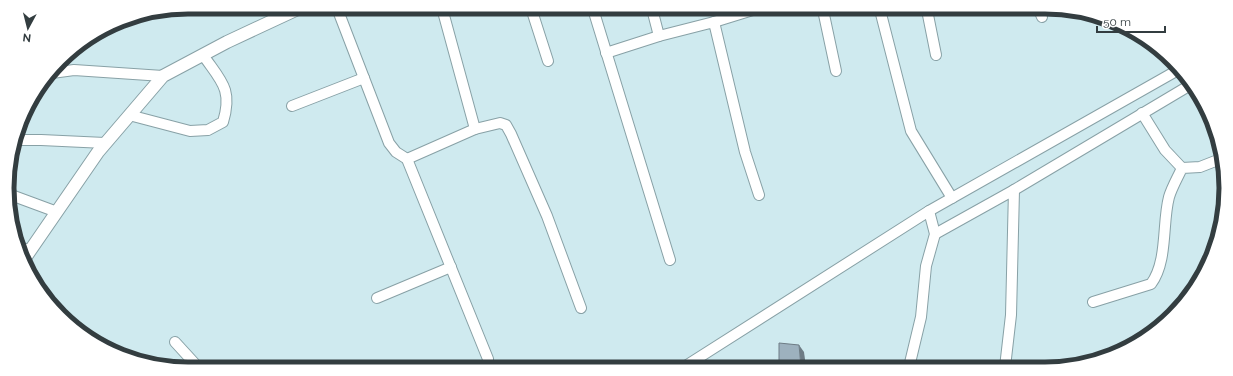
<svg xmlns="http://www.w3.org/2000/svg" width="1233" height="376" font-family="Raleway,sans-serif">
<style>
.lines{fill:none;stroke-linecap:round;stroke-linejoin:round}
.minor-casing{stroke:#88a1a6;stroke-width:12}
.major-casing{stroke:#88a1a6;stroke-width:14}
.minor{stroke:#fff;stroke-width:10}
.major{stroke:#fff;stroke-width:12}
.shaded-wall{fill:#6e7c85}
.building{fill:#9db1be;stroke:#6e7c85}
.rim{fill:none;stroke:#333d40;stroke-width:5}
</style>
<rect width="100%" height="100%" fill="#cfeaef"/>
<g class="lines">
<g class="minor-casing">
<g id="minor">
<path d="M337,8L389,143L396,152L407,159L488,359"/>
<path d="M531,8L548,61"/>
<path d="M593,9L670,260"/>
<path d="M652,9L659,36L714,22L745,152L759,195"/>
<path d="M823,10L836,71"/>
<path d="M880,10L911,131L952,198"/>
<path d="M927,10L936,55"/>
<path d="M1039,10L1042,17"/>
<path d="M714,22L756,9"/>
<path d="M606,53L659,36"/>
<path d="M52,73L74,70L163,76"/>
<path d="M292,106L364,78"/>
<path d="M1142,113L1165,150L1182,168"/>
<path d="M129,115L190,131L208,130L223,122C233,89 221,81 203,55"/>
<path d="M475,129L500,123L506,125L511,134L547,216L581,308"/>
<path d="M16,140H41L105,143"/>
<path d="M407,159L475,129L442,8"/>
<path d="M1014,190L1192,84"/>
<path d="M11,195L57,212"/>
<path d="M935,234L1014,190L1011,315L1005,367"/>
<path d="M19,247L29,250"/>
<path d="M377,298L451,267"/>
<path d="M1093,302L1151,284C1168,261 1162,223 1169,197C1172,187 1178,177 1182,168L1200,167L1223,158"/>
<path d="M175,342L197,366"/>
<path d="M684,367L929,211L1178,70"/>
<path d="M909,367L921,317L926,266L935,234L929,211"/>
</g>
</g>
<g class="major-casing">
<path id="major" d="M25,258L98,152L163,76L227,42L302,7"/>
</g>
<use href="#minor" class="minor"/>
<use href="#major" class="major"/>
</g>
<path class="shaded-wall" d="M799,345L804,352L806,367H801Z"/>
<path class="building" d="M779,343L799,345L801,367H779Z"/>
<path d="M0 0H1233V376H0ZM188 14H1045A174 174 0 0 1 1219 188V188A174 174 0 0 1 1045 362H188A174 174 0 0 1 14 188V188A174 174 0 0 1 188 14Z" fill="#fff" fill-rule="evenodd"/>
<path class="rim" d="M188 14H1045A174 174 0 0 1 1219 188V188A174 174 0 0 1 1045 362H188A174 174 0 0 1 14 188V188A174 174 0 0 1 188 14Z"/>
<g transform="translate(28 28) rotate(187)" stroke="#ffffff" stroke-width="3" paint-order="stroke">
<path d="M0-3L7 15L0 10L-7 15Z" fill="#333d40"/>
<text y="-6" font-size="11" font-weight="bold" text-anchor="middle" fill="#333d40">N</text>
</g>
<path d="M1097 26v6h68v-6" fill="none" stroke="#333d40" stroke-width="2"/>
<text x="1103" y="26" font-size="12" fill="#333d40" stroke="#ffffff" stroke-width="3" paint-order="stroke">50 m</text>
</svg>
